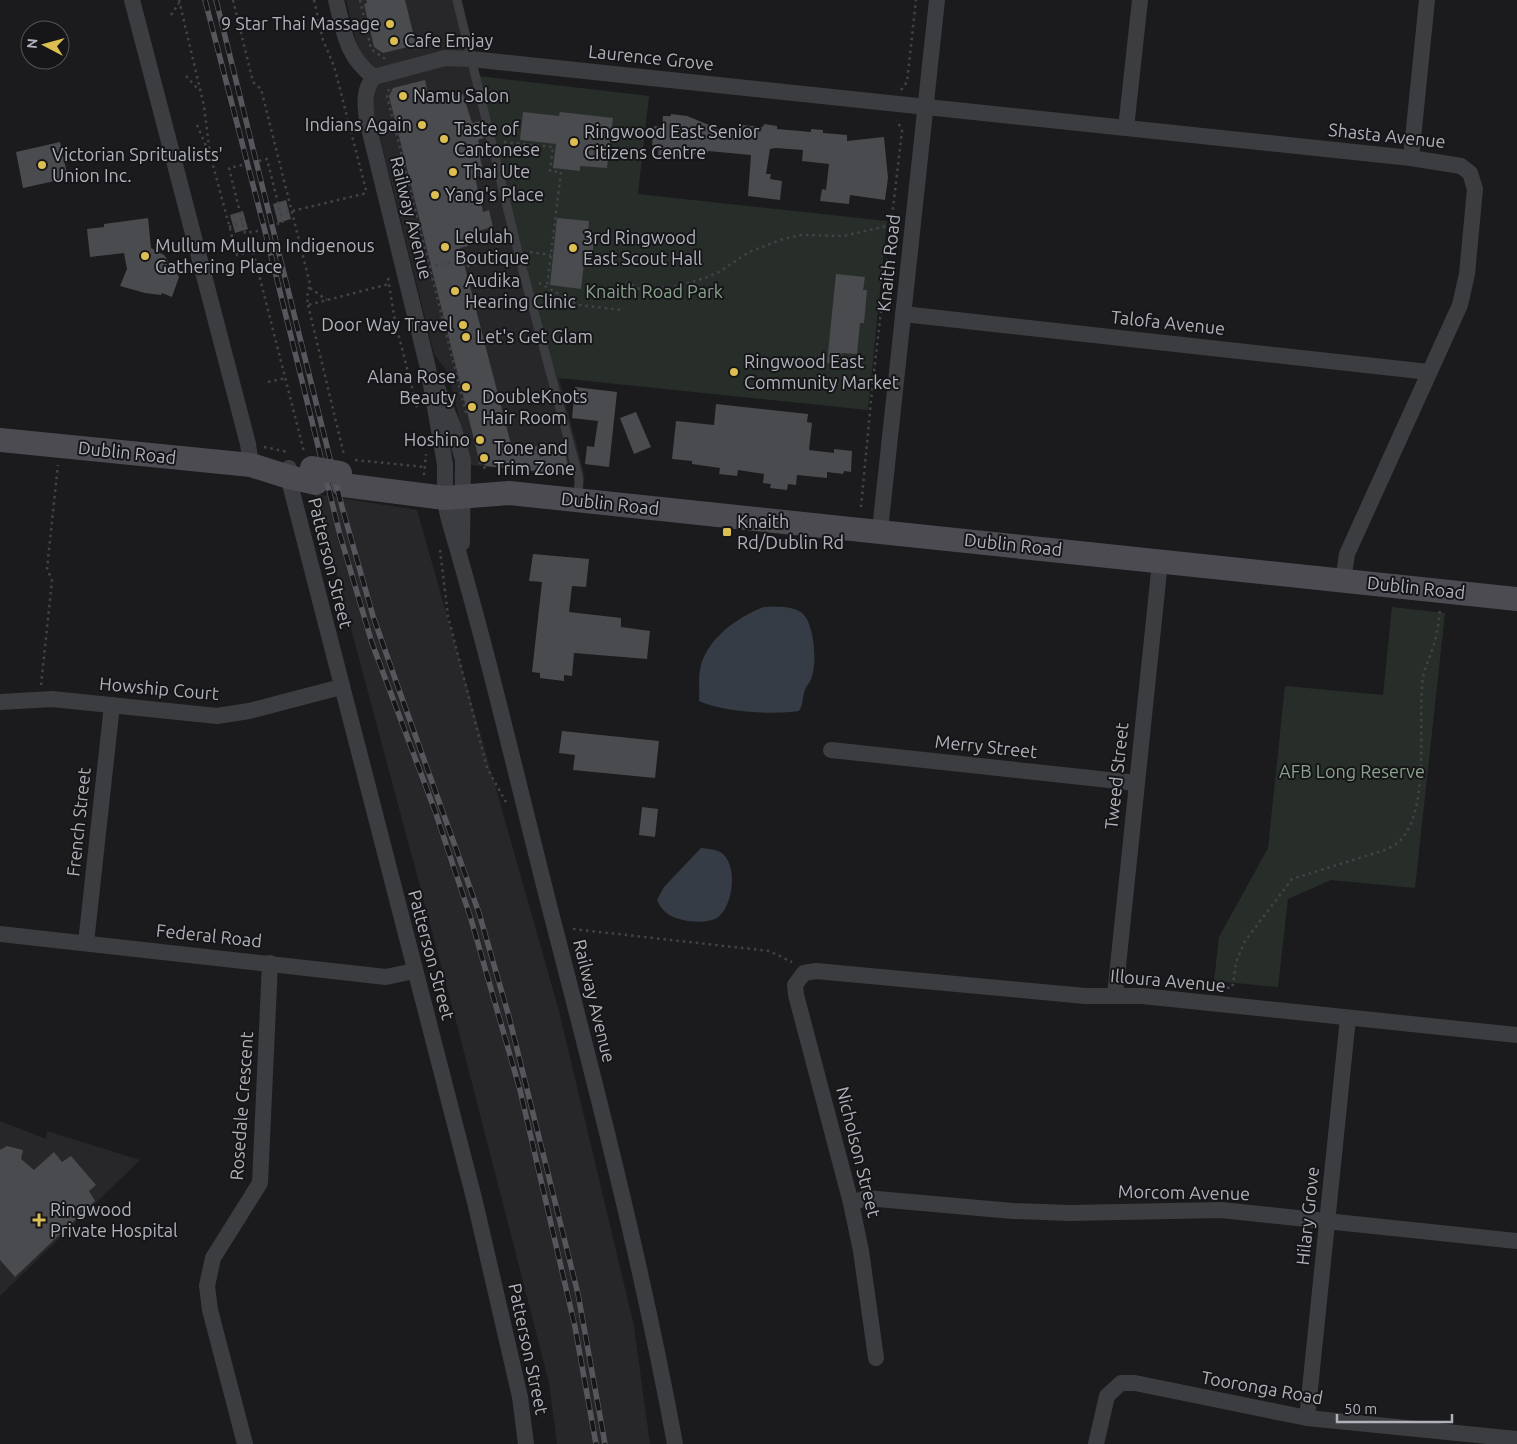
<svg xmlns="http://www.w3.org/2000/svg" width="1517" height="1444" font-family="Ubuntu,sans-serif">
<style>
.built{fill:#27272a}
.green{fill:#272e29}
.water{fill:#363c45}
.building{fill:#4a4b4f}
.lines{fill:none;stroke-linecap:round;stroke-linejoin:round}
.path{stroke:#424348;stroke-width:2.5;stroke-dasharray:2.5 4;stroke-linecap:butt}
.service{stroke:#3c3d41;stroke-width:9}
.minor{stroke:#3c3d41;stroke-width:16}
.secondary{stroke:#4b4b51;stroke-width:24}
.rail-casing{stroke:#56565c;stroke-width:5.5}
.rail{stroke:#161618;stroke-width:4;stroke-dasharray:11;stroke-linecap:butt}
.secondary-bridge{stroke:#4b4b51;stroke-width:24}
.poi-dot{fill:#ddbe52;stroke:#161618;stroke-width:2}
.labels{text-anchor:middle;stroke-width:4;stroke-linejoin:round;paint-order:stroke}
.poi-label{font-size:18px;fill:#afb1bb;stroke:#161618;text-anchor:start}
.street-label{font-size:18px;fill:#afb1bb;stroke:#161618}
.park-label{font-size:18px;fill:#89a38d;stroke:#161618}
</style>
<rect width="100%" height="100%" fill="#1b1b1d"/>
<g class="built">
<path d="M346,0H461L552,370L559,378L585,477L471,465L448,373L434,354Z"/>
<path d="M315,494L417,510L559,1011L634,1326L650,1444H557L549,1383L457,1025Z"/>
<path d="M0,1121L46,1139L47,1131L140,1160L0,1296Z"/>
</g>
<g class="green">
<path d="M479,76L649,96L638,194L887,221L868,410L559,378L552,371Z"/>
<path d="M1392,607L1445,613L1415,888L1331,880L1288,899L1278,987L1214,981L1219,937L1268,848L1285,686L1383,695Z"/>
</g>
<g class="water">
<path d="M764,607C776,607 795,605 804,615C814,626 817,662 812,676C811,682 805,687 804,693C802,700 803,705 799,711C773,715 723,712 699,701C700,691 698,680 700,670C705,640 737,617 764,607Z"/>
<path d="M701,848C708,849 717,849 723,854C738,868 733,907 717,918C707,923 693,922 683,920C670,917 662,912 657,900L664,887Z"/>
</g>
<g class="building">
<path d="M366,0H405L416,45L383,53L374,47L364,4L367,3Z"/>
<path d="M425,80L430,102L463,94L472,123L480,121L484,138L478,140L483,157L480,158L484,175L475,177L483,212L489,210L493,227L466,234L468,246L460,248L513,452L537,446L540,457L565,451L568,466L561,474L486,466L479,460L389,96L393,88Z"/>
<path d="M523,112L559,116L560,112L613,118L607,168L580,166V171L553,168L556,144L520,140Z"/>
<path d="M671,114L687,116L719,129L742,131V125L763,127L764,124L777,126V129L811,132V129L823,130V133L847,135V141L884,137L888,178L885,200L850,195L849,204L820,201L822,189L826,190L829,164L802,161L803,150L776,148L770,149L766,174H771L770,179L782,181L780,200L748,196L751,155L708,151L705,159L679,149L678,157L658,155L659,146L652,145L654,126L662,127L663,116H671Z"/>
<path d="M60,142L68,178L23,188L16,152Z"/>
<path d="M286,200L291,219L278,223L273,204Z"/>
<path d="M243,211L248,229L235,233L230,215Z"/>
<path d="M148,218L151,248L164,255L179,277L172,297L162,293L161,295L145,293L120,286L127,269L124,253L90,257L87,229L104,227V224Z"/>
<path d="M557,218L589,221L588,233H595L591,264L584,263L581,289L550,285Z"/>
<path d="M836,274L865,277L863,290H867L864,323H860L857,354L842,353L840,364L827,363Z"/>
<path d="M575,387L617,392L609,467L585,464L587,446L594,447L598,421L572,418Z"/>
<path d="M716,404L808,414L807,422L812,423L809,450L834,453V449L852,451L851,472L844,471L843,474L827,472V478L797,475L796,485L788,484L787,490L770,488L771,484L763,483L764,474L738,470L737,476L719,474L720,468L692,464V461L672,459L676,421L714,425Z"/>
<path d="M636,412L651,447L634,454L620,418Z"/>
<path d="M533,554L589,559L586,587L572,586L569,612L621,618V627L650,631L647,659L574,653L572,676L564,675V681L540,678V673L532,672L542,582L529,581Z"/>
<path d="M562,731L659,741L655,778L573,770L575,755L559,753Z"/>
<path d="M642,807L658,809L655,837L639,835Z"/>
<path d="M7,1146L23,1150L21,1159L34,1170L54,1152L62,1162L71,1156L96,1185L89,1191L95,1201L15,1277L0,1260V1150Z"/>
</g>
<g class="lines">
<g class="path">
<path d="M179,0L204,106L210,154L237,255L253,251L304,452"/>
<path d="M233,0L253,82L261,89L310,284L307,297L308,305L389,284"/>
<path d="M314,0L323,40L334,66L366,190"/>
<path d="M360,0L371,49L385,59"/>
<path d="M171,15L179,3"/>
<path d="M186,76L199,90"/>
<path d="M389,89L387,96L466,413"/>
<path d="M901,90L907,82L916,0"/>
<path d="M197,125L208,151"/>
<path d="M504,142L553,147L550,171L561,172L547,286"/>
<path d="M259,161L267,159L283,223L275,224"/>
<path d="M242,165L229,168L245,233L258,231"/>
<path d="M280,214L367,193"/>
<path d="M229,227L242,223"/>
<path d="M530,252L551,255"/>
<path d="M429,267L453,262L468,266L508,258"/>
<path d="M388,278L395,321L418,411"/>
<path d="M626,282L647,293L658,288L678,286L705,278L719,272L749,252L783,239L801,235L844,236L891,225"/>
<path d="M539,283L579,305L621,310"/>
<path d="M310,288L327,300"/>
<path d="M308,305L344,455"/>
<path d="M268,382L286,378"/>
<path d="M264,447L288,452"/>
<path d="M355,460L425,467"/>
<path d="M479,462L487,470"/>
<path d="M424,475L426,454"/>
<path d="M861,507L873,380L902,131L897,120"/>
<path d="M440,550L448,616L487,768L507,804"/>
<path d="M41,685L52,581L47,568L58,465"/>
<path d="M573,929L769,951L792,962"/>
<path d="M1228,989L1229,985H1233L1236,962L1245,941L1292,879L1382,851C1387,849 1392,847 1396,844C1432,818 1417,719 1423,677C1425,666 1431,655 1434,644C1437,633 1439,622 1440,610"/>
</g>
<path class="service" d="M457,0L519,256L579,479L578,499"/>
<g class="minor">
<path d="M132,0L248,444L251,465"/>
<path d="M336,0C344,31 346,57 374,77"/>
<path d="M374,77L445,58L471,59L1411,158L1461,166L1470,173L1475,189L1467,274L1460,305L1347,554L1343,581"/>
<path d="M374,77C363,90 365,104 367,120L428,368L445,464V502L449,520C487,648 517,779 550,909C596,1086 642,1264 675,1444"/>
<path d="M1126,128L1140,0"/>
<path d="M1411,158L1427,0"/>
<path d="M903,314L1429,372"/>
<path d="M437,387L453,426L463,460L462,543"/>
<path d="M289,468L290,484L475,1202L520,1397L526,1444"/>
<path d="M880,530L937,0"/>
<path d="M0,702L52,699L217,716L249,711L341,687"/>
<path d="M831,750L1137,783"/>
<path d="M0,934L386,977L414,971"/>
<path d="M86,943L112,705"/>
<path d="M1115,995L1160,562"/>
<path d="M851,1203L866,1198L1013,1211L1070,1213L1221,1210L1517,1241"/>
<path d="M876,1358L861,1251L851,1203L796,995L795,985L804,973L816,971L1085,996H1142L1517,1035"/>
<path d="M1307,1418L1348,1018"/>
<path d="M245,1444L210,1310L207,1286L213,1258L260,1183L270,963"/>
<path d="M1096,1444L1107,1396L1121,1383H1135L1307,1418L1517,1439"/>
</g>
<g class="secondary">
<path d="M0,440L251,465L289,477L316,483"/>
<path d="M343,485L445,498L509,493L1517,599"/>
</g>
<g class="rail-casing">
<g id="rail">
<path d="M205,0L266,235L340,535L372,643L435,811L471,919L520,1090L575,1327L596,1444"/>
<path d="M216,0L342,507L373,616L398,687L479,913L509,1017L578,1294L605,1444"/>
</g>
</g>
<use href="#rail" class="rail"/>
<path class="secondary-bridge" d="M312,468L340,473"/>
</g>
<g class="poi-dot">
<circle cx="390" cy="24" r="5"/>
<circle cx="394" cy="41" r="5"/>
<circle cx="403" cy="96" r="5"/>
<circle cx="422" cy="125" r="5"/>
<circle cx="444" cy="139" r="5"/>
<circle cx="574" cy="142" r="5"/>
<circle cx="42" cy="165" r="5"/>
<circle cx="453" cy="172" r="5"/>
<circle cx="435" cy="195" r="5"/>
<circle cx="445" cy="247" r="5"/>
<circle cx="573" cy="248" r="5"/>
<circle cx="145" cy="256" r="5"/>
<circle cx="455" cy="291" r="5"/>
<circle cx="463" cy="325" r="5"/>
<circle cx="466" cy="337" r="5"/>
<circle cx="734" cy="372" r="5"/>
<circle cx="466" cy="387" r="5"/>
<circle cx="472" cy="407" r="5"/>
<circle cx="480" cy="440" r="5"/>
<circle cx="484" cy="458" r="5"/>
<rect x="722" y="527" width="10" height="10" rx="2.5"/>
<path d="M36.5 1212.5h5v5h5v5h-5v5h-5v-5h-5v-5h5z"/>
</g>
<g class="labels">
<g class="poi-label">
<text x="380" y="30" text-anchor="end">9 Star Thai Massage</text>
<text x="404" y="47">Cafe Emjay</text>
<text x="413" y="102">Namu Salon</text>
<text x="412" y="131" text-anchor="end">Indians Again</text>
<text x="454" y="135">Taste of<tspan x="454" dy="21">Cantonese</tspan></text>
<text x="584" y="138">Ringwood East Senior<tspan x="584" dy="21">Citizens Centre</tspan></text>
<text x="52" y="161">Victorian Spritualists'<tspan x="52" dy="21">Union Inc.</tspan></text>
<text x="463" y="178">Thai Ute</text>
<text x="445" y="201">Yang's Place</text>
<text x="455" y="243">Lelulah<tspan x="455" dy="21">Boutique</tspan></text>
<text x="583" y="244">3rd Ringwood<tspan x="583" dy="21">East Scout Hall</tspan></text>
<text x="155" y="252">Mullum Mullum Indigenous<tspan x="155" dy="21">Gathering Place</tspan></text>
<text x="465" y="287">Audika<tspan x="465" dy="21">Hearing Clinic</tspan></text>
<text x="453" y="331" text-anchor="end">Door Way Travel</text>
<text x="476" y="343">Let's Get Glam</text>
<text x="744" y="368">Ringwood East<tspan x="744" dy="21">Community Market</tspan></text>
<text x="456" y="383" text-anchor="end">Alana Rose<tspan x="456" dy="21">Beauty</tspan></text>
<text x="482" y="403">DoubleKnots<tspan x="482" dy="21">Hair Room</tspan></text>
<text x="470" y="446" text-anchor="end">Hoshino</text>
<text x="494" y="454">Tone and<tspan x="494" dy="21">Trim Zone</tspan></text>
<text x="737" y="528">Knaith<tspan x="737" dy="21">Rd/Dublin Rd</tspan></text>
<text x="50" y="1216">Ringwood<tspan x="50" dy="21">Private Hospital</tspan></text>
</g>
<g class="street-label">
<text transform="translate(651 58) rotate(6)" y="6">Laurence Grove</text>
<text transform="translate(1387 136) rotate(6)" y="6">Shasta Avenue</text>
<text transform="translate(411 218) rotate(76)" y="6">Railway Avenue</text>
<text transform="translate(889 263) rotate(-84)" y="6">Knaith Road</text>
<text transform="translate(1168 323) rotate(6)" y="6">Talofa Avenue</text>
<text transform="translate(127 453) rotate(6)" y="6">Dublin Road</text>
<text transform="translate(610 504) rotate(6)" y="6">Dublin Road</text>
<text transform="translate(1013 545) rotate(6)" y="6">Dublin Road</text>
<text transform="translate(330 563) rotate(76)" y="6">Patterson Street</text>
<text transform="translate(1416 588) rotate(6)" y="6">Dublin Road</text>
<text transform="translate(159 689) rotate(5)" y="6">Howship Court</text>
<text transform="translate(986 747) rotate(6)" y="6">Merry Street</text>
<text transform="translate(1117 776) rotate(-84)" y="6">Tweed Street</text>
<text transform="translate(79 822) rotate(-84)" y="6">French Street</text>
<text transform="translate(209 936) rotate(6)" y="6">Federal Road</text>
<text transform="translate(431 955) rotate(75)" y="6">Patterson Street</text>
<text transform="translate(1168 981) rotate(5)" y="6">Illoura Avenue</text>
<text transform="translate(594 1001) rotate(76)" y="6">Railway Avenue</text>
<text transform="translate(242 1106) rotate(-86)" y="6">Rosedale Crescent</text>
<text transform="translate(858 1152) rotate(76)" y="6">Nicholson Street</text>
<text transform="translate(1184 1193) rotate(1)" y="6">Morcom Avenue</text>
<text transform="translate(1308 1216) rotate(-84)" y="6">Hilary Grove</text>
<text transform="translate(528 1349) rotate(78)" y="6">Patterson Street</text>
<text transform="translate(1262 1388) rotate(10)" y="6">Tooronga Road</text>
</g>
<g class="park-label">
<text x="654" y="298">Knaith Road Park</text>
<text x="1352" y="778">AFB Long Reserve</text>
</g>
</g>
<g transform="translate(45 45) rotate(276)"><circle r="24" fill="#161618" stroke="#535459"/>
<path d="M0-4L9 19L0 12L-9 19Z" fill="#ddbe52"/>
<text y="-8" font-size="14" font-weight="bold" text-anchor="middle" fill="#afb1bb">N</text>
</g>
<path d="M1337 1414v8h115v-8" fill="none" stroke="#afb1bb" stroke-width="2.5"/>
<text x="1344" y="1414" font-size="15" fill="#afb1bb" stroke="#161618" stroke-width="4" paint-order="stroke">50 m</text>
</svg>
